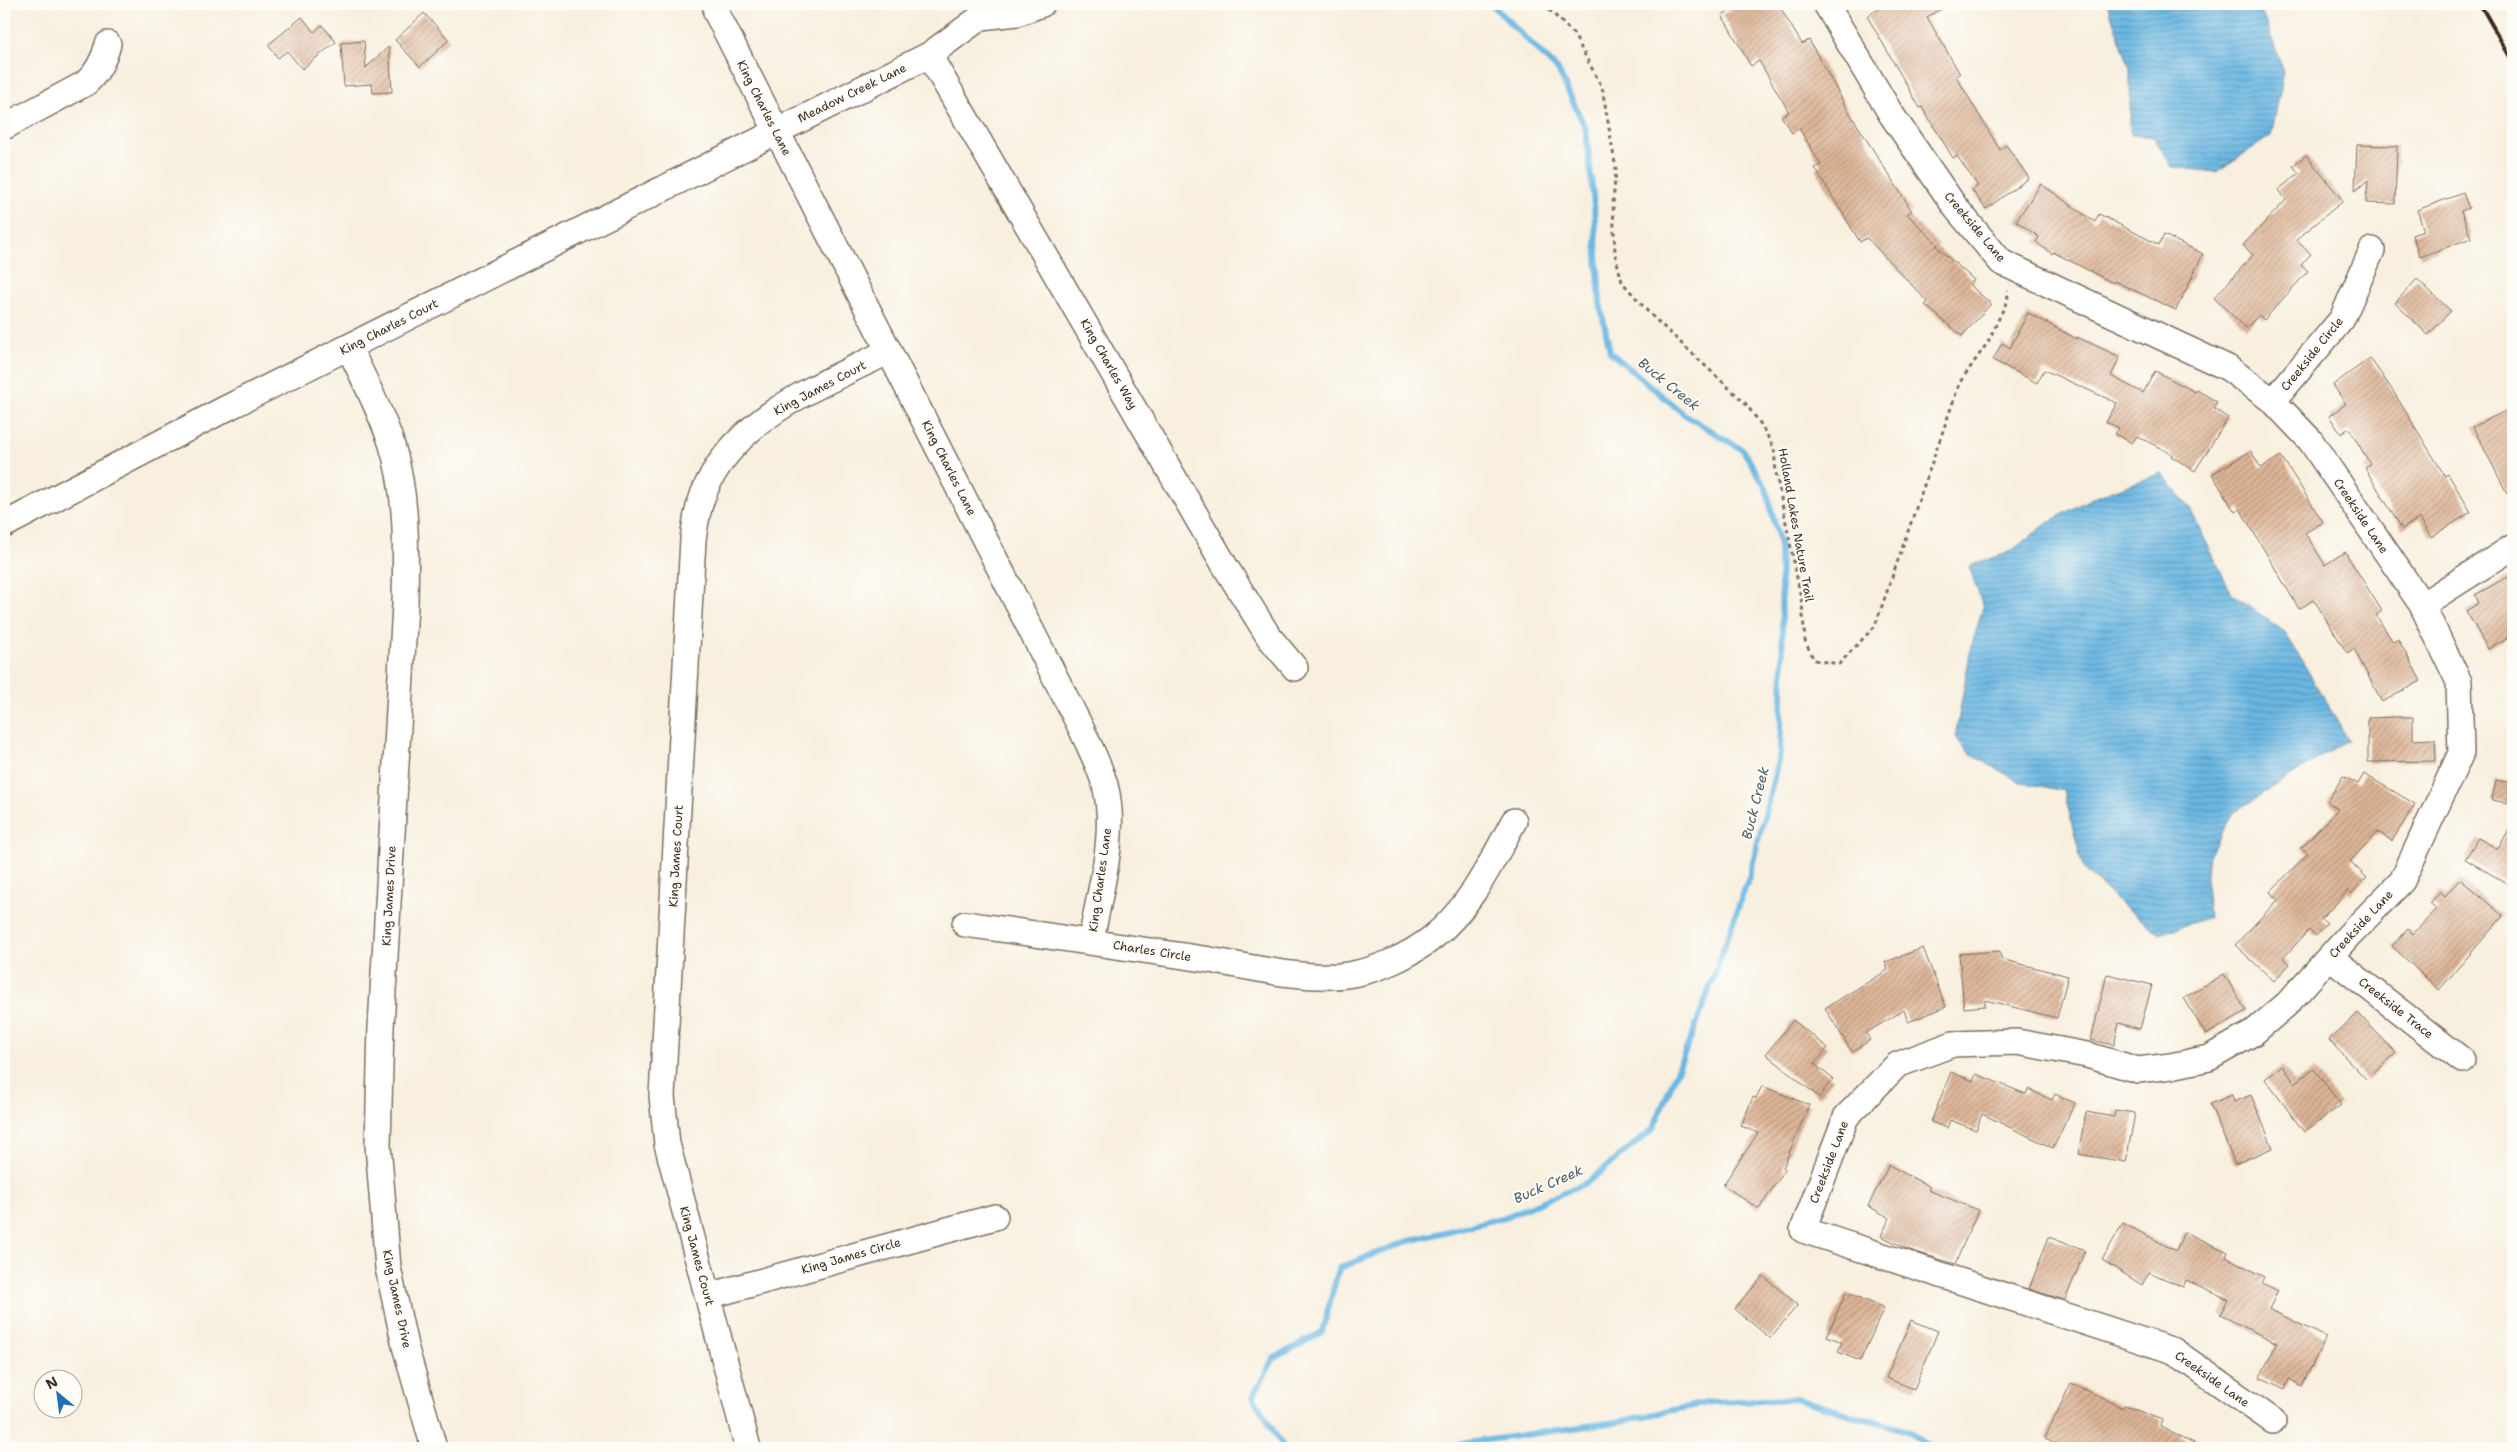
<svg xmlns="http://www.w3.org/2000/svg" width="2517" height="1452" font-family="'Shantell Sans',sans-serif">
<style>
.water{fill:url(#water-rules);stroke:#527080}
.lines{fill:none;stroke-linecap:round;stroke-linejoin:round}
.stream{stroke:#69b7e3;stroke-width:6}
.building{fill:url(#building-hatch)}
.minor-casing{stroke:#7d6f61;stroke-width:28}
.path{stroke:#7d6f61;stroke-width:3;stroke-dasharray:4 4;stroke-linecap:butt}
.minor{stroke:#fff;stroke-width:25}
.rail{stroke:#3b2a1e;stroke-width:4}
.labels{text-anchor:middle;stroke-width:4;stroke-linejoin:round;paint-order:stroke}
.street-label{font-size:12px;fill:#3b2a1e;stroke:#fdfcf7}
.water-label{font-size:14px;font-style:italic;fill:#4b5b63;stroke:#fdfcf7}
</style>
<defs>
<pattern id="water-rules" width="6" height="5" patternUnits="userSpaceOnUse" patternTransform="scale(1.25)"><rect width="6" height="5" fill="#69b7e3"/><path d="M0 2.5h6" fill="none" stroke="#5895b7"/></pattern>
<pattern id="building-hatch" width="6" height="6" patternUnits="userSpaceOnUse" patternTransform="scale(1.25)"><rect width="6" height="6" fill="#ddb597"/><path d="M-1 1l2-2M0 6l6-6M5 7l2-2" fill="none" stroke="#b4937b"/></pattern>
</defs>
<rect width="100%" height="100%" fill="#fdfcf7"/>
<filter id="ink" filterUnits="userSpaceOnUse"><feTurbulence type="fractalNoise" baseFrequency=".02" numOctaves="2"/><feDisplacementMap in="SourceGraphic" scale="10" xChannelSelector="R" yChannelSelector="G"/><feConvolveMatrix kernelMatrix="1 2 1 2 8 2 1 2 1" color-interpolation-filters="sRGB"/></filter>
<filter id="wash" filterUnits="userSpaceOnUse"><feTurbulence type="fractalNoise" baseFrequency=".0096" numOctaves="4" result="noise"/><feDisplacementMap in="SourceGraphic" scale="20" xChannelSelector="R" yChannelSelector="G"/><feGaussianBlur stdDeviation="1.12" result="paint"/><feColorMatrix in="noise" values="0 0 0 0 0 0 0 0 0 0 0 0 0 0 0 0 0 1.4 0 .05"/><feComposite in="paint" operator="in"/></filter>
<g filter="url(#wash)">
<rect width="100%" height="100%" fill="#f8efde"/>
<g class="water">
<path d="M2107,4H2259L2284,72L2271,136L2216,172L2172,167L2154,137L2130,135V68Z"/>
<path d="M2162,473L2189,507L2232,594L2285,632L2348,740L2234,812L2209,855L2206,884L2209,917L2160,934L2118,902L2083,868L2064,791L2020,782L1970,754L1955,737L1971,648L1983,607L1969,566L2010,552L2049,522L2090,499Z"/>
</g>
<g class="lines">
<g class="stream">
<path d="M1284,1448L1253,1397L1273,1359L1322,1332L1339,1268L1405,1242L1505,1217L1588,1182L1653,1129L1699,1018L1750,874L1780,753L1783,667L1780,545L1766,488L1743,450L1685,415L1610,352L1600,303L1594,205L1586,129L1558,70L1491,4"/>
<path d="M1431,1448L1616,1422L1712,1402L1797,1399L1908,1431L1932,1448"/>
</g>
</g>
<g id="blocks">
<g class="building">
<path d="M1727,4H1778L1802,44L1809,40L1849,112L1912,211L1907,214L1938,245L1936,246L1974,280L1970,285L1991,304L1962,336L1925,305L1928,302L1867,238L1860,242L1815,168L1821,165L1799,128L1792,133L1781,116L1789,112L1759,61L1751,66L1722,15L1731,10Z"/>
<path d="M1887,4H1950L1927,17L1960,74L1956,76L2000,150L2006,145L2029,178L1986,209L1972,190L1978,186L1957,156L1953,158L1922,107L1920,108L1867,16Z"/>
<path d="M424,13L449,40L420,67L395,40Z"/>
<path d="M302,17L314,32L322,25L336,42L302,69L287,51L278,58L268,45Z"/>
<path d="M364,41L366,68L389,46L392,92L373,93L372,84L344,86L341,43Z"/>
<path d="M2357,145L2397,146L2395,204L2366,203L2368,180L2355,191Z"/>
<path d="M2306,155L2343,201L2296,240L2311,254L2301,265L2308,271L2264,320L2259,315L2246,328L2214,298L2253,255L2243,245L2286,200L2278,190L2299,173L2293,166Z"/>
<path d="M2041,184L2095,222L2099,214L2159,245L2164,235L2203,254L2176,310L2114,281L2113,283L2053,252L2052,254L2036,242L2039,237L2016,221Z"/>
<path d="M2463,193L2469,208L2461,211L2471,238L2420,257L2412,235L2424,231L2417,210Z"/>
<path d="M2417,279L2451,311L2428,335L2395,303Z"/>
<path d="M2028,313L2077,339V337L2120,357L2111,376L2143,393L2155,371L2195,392L2197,390L2217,402L2213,408L2228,418L2195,471L2171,456L2172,454L2137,436L2132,443L2115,434L2119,428L2106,422L2117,403L2044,370L2037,383L1993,360L2002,343L2010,348Z"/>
<path d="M2370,358L2393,391L2445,476L2448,474L2471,512L2431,537L2420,518L2402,529L2365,468L2370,464L2349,428L2341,434L2329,416L2346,404L2333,385Z"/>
<path d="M2513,407V505L2473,427Z"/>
<path d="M2251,451L2261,468L2281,456L2323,522L2305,533L2325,565L2345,552L2382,611L2376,615L2393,642L2398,639L2421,681L2382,702L2354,649L2347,653L2314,600L2299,609L2240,509L2235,512L2212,474Z"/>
<path d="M2513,574V634L2488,649L2466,611L2479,603L2475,595Z"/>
<path d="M2399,717H2413V740L2435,739L2436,761L2368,762V718Z"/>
<path d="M2364,774L2415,804L2392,841L2378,832L2350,861L2367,878L2351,894L2348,891L2321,919L2327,924L2316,936L2309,930L2283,958L2290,964L2274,981L2235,945L2278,900L2270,892L2308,853L2301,848L2338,809L2327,802L2343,776L2358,784Z"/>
<path d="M2496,780L2513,783V804L2492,800Z"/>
<path d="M2513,822V887L2465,859L2478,838L2498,849Z"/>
<path d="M2460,879L2503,916L2439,990L2392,946L2408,929L2413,934L2437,909L2430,903L2440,891L2445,896Z"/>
<path d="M1923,948L1946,1007L1908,1022L1904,1010L1866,1033L1870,1040L1852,1052L1825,1008L1888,970L1885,962Z"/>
<path d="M2000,951L2001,959L2068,976L2057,1018L1985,1000V1006L1964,1008L1959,954Z"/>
<path d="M2107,974L2152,985L2140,1029L2119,1023L2114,1045L2091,1040Z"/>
<path d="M2224,974L2246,1011L2206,1035L2184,998Z"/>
<path d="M2358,1013L2396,1053L2367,1080L2329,1040Z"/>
<path d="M1793,1020L1828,1048L1814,1064L1833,1079L1819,1097L1766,1054Z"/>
<path d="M2282,1065L2295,1083L2314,1069L2341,1105L2304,1132L2265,1079Z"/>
<path d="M1951,1072L1973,1081L1976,1074L2026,1094L2028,1089L2052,1100L2055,1094L2075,1103L2053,1148L1982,1114L1976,1130L1950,1120L1947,1128L1931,1122Z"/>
<path d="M1762,1086L1809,1105L1783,1168L1785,1170L1759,1209L1723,1185L1758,1133L1741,1126L1753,1097L1756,1098Z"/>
<path d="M2232,1095L2234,1102L2251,1095L2273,1148L2235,1164L2210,1104Z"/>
<path d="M2115,1110L2135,1113L2126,1162L2078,1154L2086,1112L2114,1117Z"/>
<path d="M1889,1165L1930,1187L1928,1190L1978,1210L1955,1264L1910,1250L1881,1236L1890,1218L1868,1206Z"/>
<path d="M2123,1223L2176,1251L2184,1232L2228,1252L2226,1257L2265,1277L2262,1283L2278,1291L2269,1309L2326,1337L2302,1386L2289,1379L2285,1389L2260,1377L2277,1343L2220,1315L2228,1299L2186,1280L2183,1287L2149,1272L2142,1285L2102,1260Z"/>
<path d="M2049,1237L2085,1251L2065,1300L2029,1289Z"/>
<path d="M1763,1276L1798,1305L1770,1338L1735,1309Z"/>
<path d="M1846,1292L1884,1308L1860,1361L1838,1352L1842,1342L1827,1336Z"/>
<path d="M1911,1320L1938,1331L1914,1389L1886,1378Z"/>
<path d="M2071,1383L2123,1408L2124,1405L2162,1420L2160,1426L2204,1448H2067L2045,1438Z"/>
</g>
</g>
</g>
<g filter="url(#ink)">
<use href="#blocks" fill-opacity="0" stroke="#7d6f61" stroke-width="1"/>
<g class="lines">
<g class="minor-casing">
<g id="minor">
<path d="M1826,4L1891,114L1956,208L2001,262L2228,368L2273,401L2310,440L2422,605L2459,682L2461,753L2402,881L2349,935L2287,1004L2253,1033L2209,1058L2171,1066L2138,1070L2087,1055L2017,1042L1953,1044L1897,1065L1846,1117L1803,1230L2174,1351L2273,1421"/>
<path d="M716,12L1081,728C1090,748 1101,768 1106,789C1117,837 1099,893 1091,941"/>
<path d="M929,55L1225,566L1269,637L1295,668"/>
<path d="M4,127L86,83C98,72 104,60 108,44"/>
<path d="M349,348C364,379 380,410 391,442C408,495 406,550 405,605L381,1027L378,1145L388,1268L405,1346L434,1448"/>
<path d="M2273,401L2342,319L2372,250"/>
<path d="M4,525L223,410L929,55L981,17L1017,13L1042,4"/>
<path d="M2422,605L2513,547"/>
<path d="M965,924C1045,935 1125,947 1204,959C1245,966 1306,981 1347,975C1376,971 1409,956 1432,938C1470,908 1491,863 1514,821"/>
<path d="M2330,957L2462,1060"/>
<path d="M708,1296L995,1217"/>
<path d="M748,1448L667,1144L662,1096L693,540C695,525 697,510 703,495C733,417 820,386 889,351"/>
</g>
</g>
<path class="path" d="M1543,4L1573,33L1602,87L1616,169L1613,203L1615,254L1622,282L1650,314L1745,403L1760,423L1774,448L1776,473L1802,603L1805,641L1814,660L1839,664L1875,626L1960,382L1988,342L2008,299L2007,290"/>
<use href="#minor" class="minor"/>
<path class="rail" d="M2480,4L2513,62"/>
</g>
</g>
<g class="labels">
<g class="street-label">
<text transform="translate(852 93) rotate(-26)" y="4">Meadow Creek Lane</text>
<text transform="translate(764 108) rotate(63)" y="4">King Charles Lane</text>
<text transform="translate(1975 227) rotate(50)" y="4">Creekside Lane</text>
<text transform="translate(389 327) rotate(-27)" y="4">King Charles Court</text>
<text transform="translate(2312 354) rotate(-51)" y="4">Creekside Circle</text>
<text transform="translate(1109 364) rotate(60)" y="4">King Charles Way</text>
<text transform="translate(820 388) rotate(-28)" y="4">King James Court</text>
<text transform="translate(949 468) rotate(63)" y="4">King Charles Lane</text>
<text transform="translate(2361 516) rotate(56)" y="4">Creekside Lane</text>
<text transform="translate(1796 525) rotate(80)" y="4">Holland Lakes Nature Trail</text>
<text transform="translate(676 856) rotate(-87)" y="4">King James Court</text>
<text transform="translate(1100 880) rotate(-82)" y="4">King Charles Lane</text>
<text transform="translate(389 896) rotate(-87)" y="4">King James Drive</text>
<text transform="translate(2361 924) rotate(-47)" y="4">Creekside Lane</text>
<text transform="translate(1152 951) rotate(9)" y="4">Charles Circle</text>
<text transform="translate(2396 1008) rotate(38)" y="4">Creekside Trace</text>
<text transform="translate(1829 1162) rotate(-69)" y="4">Creekside Lane</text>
<text transform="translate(697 1256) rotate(75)" y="4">King James Court</text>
<text transform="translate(851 1256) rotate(-16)" y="4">King James Circle</text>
<text transform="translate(397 1299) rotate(78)" y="4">King James Drive</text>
<text transform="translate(2212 1379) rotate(35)" y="4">Creekside Lane</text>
</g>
<g class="water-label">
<text transform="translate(1669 384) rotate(39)" y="5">Buck Creek</text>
<text transform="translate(1755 803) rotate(-76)" y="5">Buck Creek</text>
<text transform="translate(1548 1184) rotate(-24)" y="5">Buck Creek</text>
</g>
</g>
<rect width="2517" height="1452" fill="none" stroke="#fdfcf7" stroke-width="20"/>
<g transform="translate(58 1394) rotate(331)"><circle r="24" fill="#fdfcf7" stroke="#afa8a0"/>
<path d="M0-4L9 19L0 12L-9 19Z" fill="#1f6fb2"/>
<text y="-8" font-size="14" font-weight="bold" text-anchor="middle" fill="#3b2a1e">N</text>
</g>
</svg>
